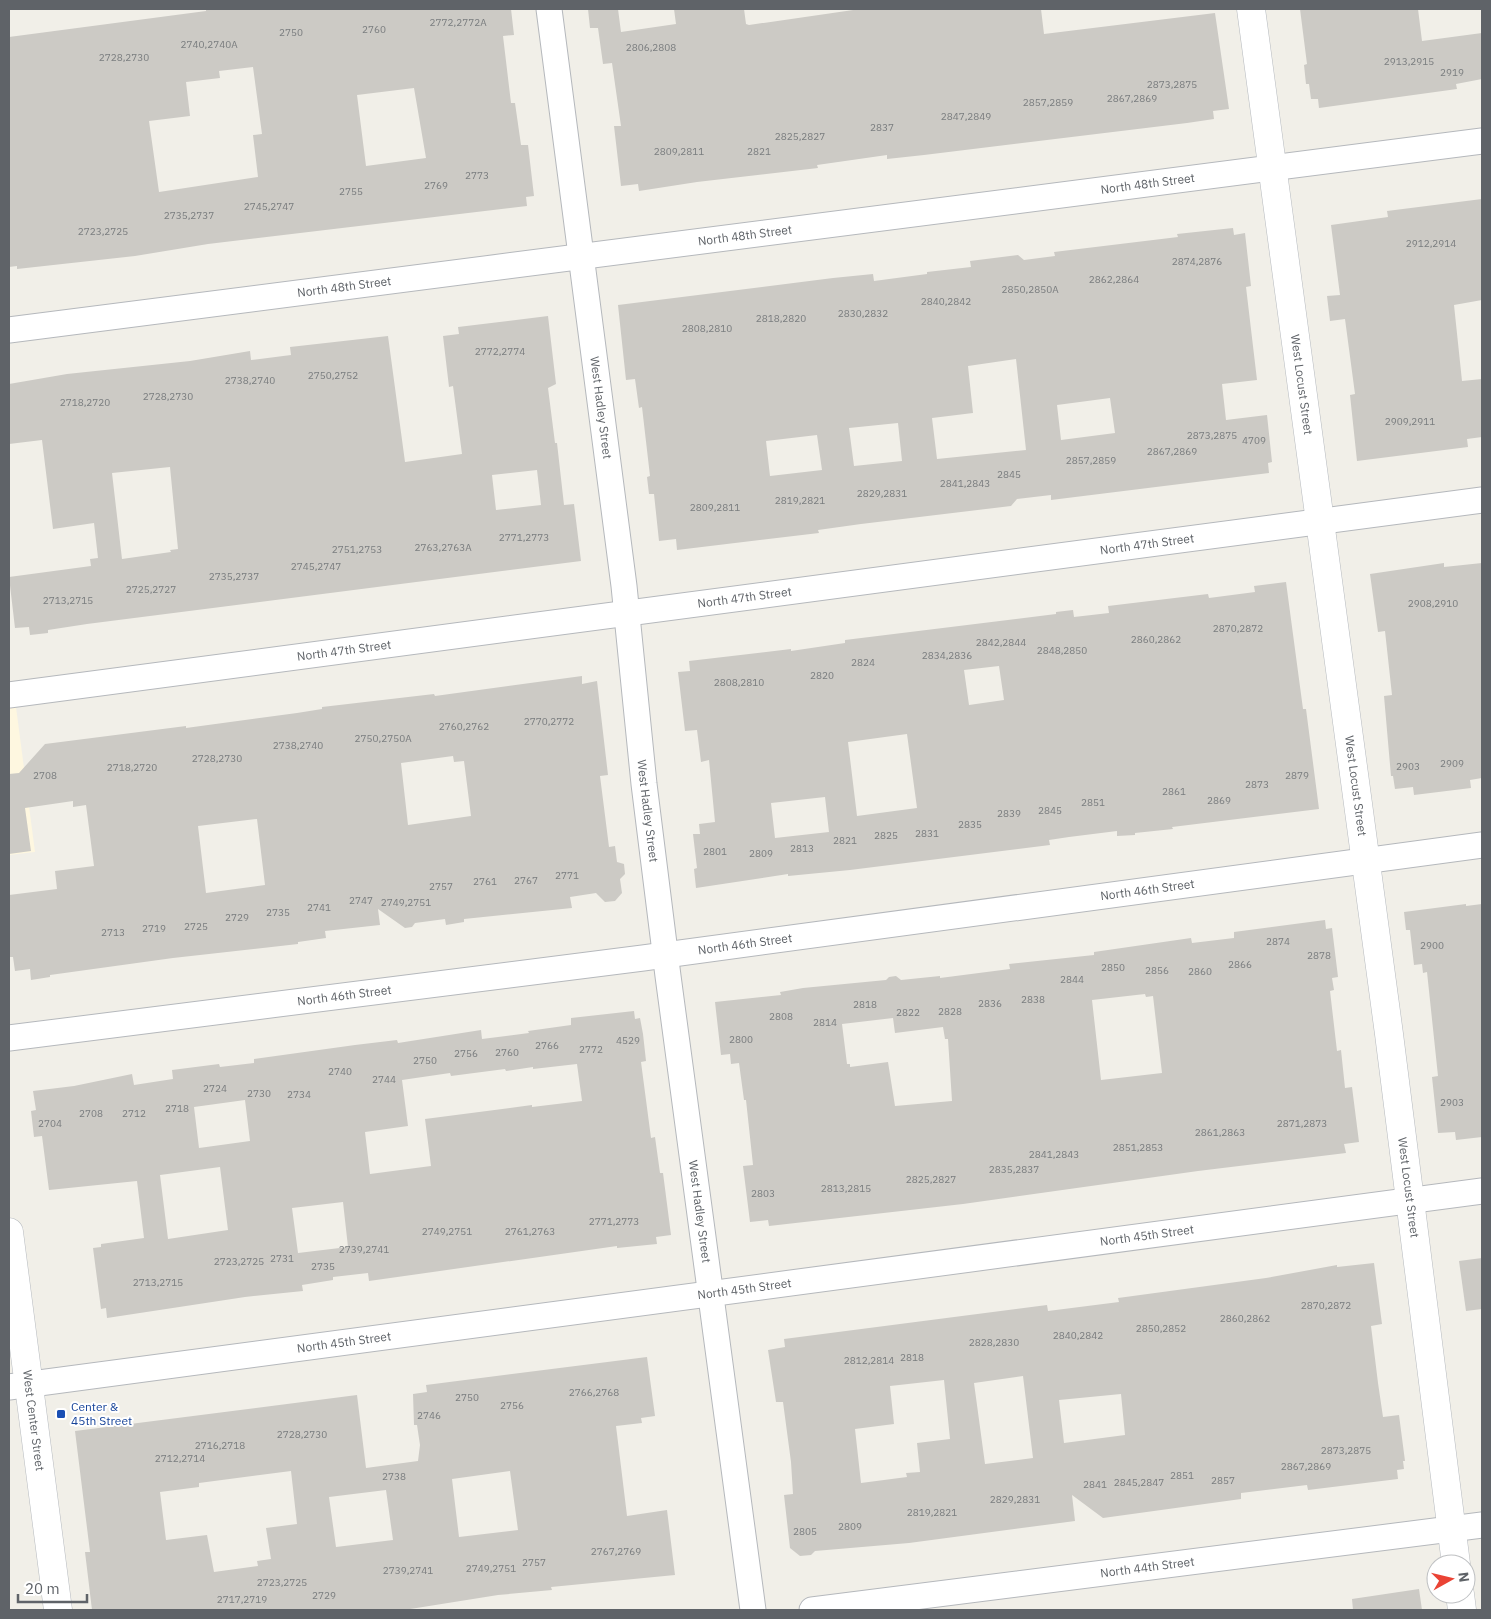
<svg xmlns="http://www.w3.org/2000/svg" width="1491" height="1619" font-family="'IBM Plex Sans',sans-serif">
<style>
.commercial{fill:#fef7e0}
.building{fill:#cccac5;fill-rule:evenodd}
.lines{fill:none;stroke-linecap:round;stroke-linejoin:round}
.street-casing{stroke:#b5b8bc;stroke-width:27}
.secondary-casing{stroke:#b6babf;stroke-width:29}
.street{stroke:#fff;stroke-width:25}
.secondary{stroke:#fff;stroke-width:28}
.transit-dot{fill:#1a4fb4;stroke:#fff;stroke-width:2}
.labels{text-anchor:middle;stroke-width:4;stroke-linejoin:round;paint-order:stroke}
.number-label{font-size:10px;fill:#7a7d7f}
.street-label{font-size:12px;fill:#5f6368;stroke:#fff}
.transit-label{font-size:12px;fill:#164399;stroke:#fff;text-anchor:start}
</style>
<rect width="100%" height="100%" fill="#f1efe8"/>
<path class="commercial" d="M16,707L35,852L9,855V708Z"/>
<g class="building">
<path d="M206,9H511L514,35L503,36L511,103H515L521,145H528L534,196L526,197L527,206L208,244L135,256L17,269V266L9,267V37L206,11ZM253,67L262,134L253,135L258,177L159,192L149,121L190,116L186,82L220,78L219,71ZM414,88L426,158L366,166L357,95Z"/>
<path d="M588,9H618L621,32L676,24L674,9H744L746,24L749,25L860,9H1041L1044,34L1215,13L1229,109L1213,111L1214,119L1187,123L924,155L887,159V155L817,165L818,168L697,182L639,191L638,184L621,186L614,126H621L612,63L603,64L598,28H590Z"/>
<path d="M1300,9H1418L1422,41L1482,33V79L1456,84L1457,89L1319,108L1318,99H1311L1309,84H1306L1304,65L1307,64Z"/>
<path d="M1482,199V300L1454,305L1462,381L1482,379V437L1467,439L1468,447L1357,461L1350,395L1355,394L1345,319L1330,321L1327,296L1340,295L1331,225L1388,217L1387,211Z"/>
<path d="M1233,228L1234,235L1245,233L1251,286L1246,287L1257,380L1222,384L1226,420L1267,415L1272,462L1268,463L1269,473L1051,500V495L1017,499L1011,506L861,524L818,530L819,533L677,550L676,539L659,541L654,494H649L647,477L650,476L642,407L639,408L635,379L626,380L618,305L833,278L873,274L874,281L927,274V272L971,267L970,261L1018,255L1024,260L1055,256L1054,252L1178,237L1177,234ZM1016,359L1026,450L937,459L932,418L973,413L968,366ZM1110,398L1115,433L1061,440L1057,405ZM898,423L902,461L854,466L849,428ZM817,435L822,470L770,476L766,441Z"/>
<path d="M548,316L556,384L548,388L555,443H557L564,505L574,504L581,561L87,624L48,630V633L30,635L29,627L15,628L9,577L91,566L90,559L98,558L94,523L53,529L42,440L9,444V384L67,374L190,361L250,351L251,360L291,355L290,347L388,336L405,462L462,454L453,386L449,387L443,336L459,334L458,327ZM170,467L178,549L170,550L171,552L122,559L112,473ZM537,470L541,505L496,510L492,475Z"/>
<path d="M1444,563V567L1482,563V778L1470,780L1471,788L1414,795L1413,787L1395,789L1393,776H1391L1384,696L1392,695L1385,631L1378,632L1370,574Z"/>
<path d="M1286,582L1303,709H1306L1319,809L1172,827L1173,829L1135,833V835L1117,836V831L1069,837L1049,840L1050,845L850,870L788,876V874L696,888L694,869L697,868L693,834H700L699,824L715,822L709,760L701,762L697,730L685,731L678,672L690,671L689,661L791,649V651L845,643V640L1056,614V612L1073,610L1074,617L1109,613L1108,606L1208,594L1209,598L1255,592L1254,586ZM999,666L1004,700L969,705L964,670ZM907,734L917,808L857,816L848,742ZM825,797L829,832L775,838L771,803Z"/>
<path d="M582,676V684L597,681L608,775L600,776L609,847L615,846L617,862L624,864L625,874L620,879L622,893L615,901L605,902L596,893L570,897L572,908L464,919V922L446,925L445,919L415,923L412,927L405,928L378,909L380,925L325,931L326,938L298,942V944L173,958L50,975V977L31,980L30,969L15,971L13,957H9V895L57,889L55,871L94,866L86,805L73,807V801L25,808L31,851L9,854V774L19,773L45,744L186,726V728L297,713L322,709V707L434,694L435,696ZM453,756L454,762L464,761L471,816L408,825L401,763ZM257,819L265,885L206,893L198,826Z"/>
<path d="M1466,904V906L1482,904V1137L1456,1140L1455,1132L1438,1133L1432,1077L1438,1076L1427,972L1423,973L1422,964L1414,965L1410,930H1406L1404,912Z"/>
<path d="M1325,920L1326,929L1332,928L1338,977L1332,978L1334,990L1330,991L1337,1051L1341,1050L1345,1088L1352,1087L1359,1142L1344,1144L1346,1153L1198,1171L963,1204L769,1226L768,1220L750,1222L743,1166L753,1165L746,1100H744L739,1063L731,1064L730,1054L721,1055L715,1002L781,995L780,992L803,988L886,980L889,977L896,976L901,980L940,976V978L1010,969L1009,964L1094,955V952L1191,938L1192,943L1234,938V932ZM1145,994L1146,997L1153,996L1162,1073L1101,1080L1092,1000ZM893,1018L895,1033L943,1027L945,1039H948L952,1101L895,1106L888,1062L850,1067V1064H847L842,1024Z"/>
<path d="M634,1011L635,1019L640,1018L643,1034L646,1061L641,1062L651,1138L655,1137L660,1173H663L671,1235L656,1237L657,1244L617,1248V1246L369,1281L368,1273L333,1277V1280L302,1285L303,1291L245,1297L107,1318L106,1308L101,1309L93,1248L101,1247V1244L144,1238L137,1181L49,1190L42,1136L34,1137L31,1111L36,1110L33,1091L74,1086L132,1074L134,1085L173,1079L172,1070L219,1064L220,1067L254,1063V1059L355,1045L397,1040L398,1043L481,1030L482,1039L529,1033L528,1031L571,1025V1018ZM577,1064L582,1101L532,1107V1105L425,1119L431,1166L370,1174L365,1132L408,1126L402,1080L450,1073L451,1076L505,1069L506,1071L533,1067V1069ZM245,1100L250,1141L199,1148L194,1107ZM220,1167L228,1230L168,1239L160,1175ZM343,1202L348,1247L298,1253L292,1208Z"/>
<path d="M1482,1258V1309L1466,1311L1459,1261Z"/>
<path d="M1374,1263L1382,1324L1371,1326L1378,1383L1383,1417L1399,1415L1405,1461H1403L1404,1469L1397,1470L1398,1479L1308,1490L1307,1485L1241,1493V1499L1103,1518L1072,1495L1075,1521L909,1543L815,1551L811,1555L800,1556L790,1548L784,1495L793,1494L791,1462L783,1402H776L768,1350L785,1347L784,1339L1047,1305L1048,1311L1119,1302L1118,1298L1266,1278L1337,1265V1267ZM1023,1376L1033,1458L985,1464L974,1383ZM944,1380L950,1439L917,1443L920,1472L906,1473L907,1477L861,1483L855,1429L894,1424L890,1386ZM1121,1394L1125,1435L1064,1443L1059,1400Z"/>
<path d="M647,1357L655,1416L641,1418L642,1423L616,1426L623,1483L627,1516L667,1510L675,1575L551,1587L552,1590L498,1595L404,1610H92L85,1552H90L75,1431L357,1395L366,1468L418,1461L420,1445L417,1425H414L413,1394L427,1392L426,1385ZM291,1471L297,1524L266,1528L271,1559L257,1561L258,1566L214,1572L207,1535L166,1540L160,1492L199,1487V1483ZM510,1471L518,1530L459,1537L452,1479ZM386,1490L393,1540L336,1547L329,1497Z"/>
<path d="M1419,1589L1422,1610H1353L1352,1599Z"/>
</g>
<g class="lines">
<g class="street-casing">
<g id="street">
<path id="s1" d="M549,9L624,586L644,784L668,976L753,1610"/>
<path id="s2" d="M9,330L1482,141"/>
<path id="s3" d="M9,695L1482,500"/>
<path id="s4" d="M9,1038L643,958L1482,845"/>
<path id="s5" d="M9,1387L1482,1191"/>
<path id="s6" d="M812,1610L1482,1525"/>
</g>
</g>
<g class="secondary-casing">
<g id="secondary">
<path id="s7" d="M1251,9L1389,1034L1456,1564"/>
<path id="s8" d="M9,1232L58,1610"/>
<path d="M1460,1594L1462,1610"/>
</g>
</g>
<use href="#street" class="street"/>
<use href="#secondary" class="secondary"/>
</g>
<rect class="transit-dot" x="56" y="1409" width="10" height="10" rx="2.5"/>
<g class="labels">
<g class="number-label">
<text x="458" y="26">2772,2772A</text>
<text x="374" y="33">2760</text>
<text x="291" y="36">2750</text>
<text x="209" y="48">2740,2740A</text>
<text x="651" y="51">2806,2808</text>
<text x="124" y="61">2728,2730</text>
<text x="1409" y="65">2913,2915</text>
<text x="1452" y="76">2919</text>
<text x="1172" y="88">2873,2875</text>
<text x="1132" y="102">2867,2869</text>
<text x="1048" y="106">2857,2859</text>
<text x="966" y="120">2847,2849</text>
<text x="882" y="131">2837</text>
<text x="800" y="140">2825,2827</text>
<text x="679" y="155">2809,2811</text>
<text x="759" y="155">2821</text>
<text x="477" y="179">2773</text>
<text x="436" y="189">2769</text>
<text x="351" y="195">2755</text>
<text x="269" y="210">2745,2747</text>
<text x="189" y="219">2735,2737</text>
<text x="103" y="235">2723,2725</text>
<text x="1431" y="247">2912,2914</text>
<text x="1197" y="265">2874,2876</text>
<text x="1114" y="283">2862,2864</text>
<text x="1030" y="293">2850,2850A</text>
<text x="946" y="305">2840,2842</text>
<text x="863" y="317">2830,2832</text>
<text x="781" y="322">2818,2820</text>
<text x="707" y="332">2808,2810</text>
<text x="500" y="355">2772,2774</text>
<text x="333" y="379">2750,2752</text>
<text x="250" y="384">2738,2740</text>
<text x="168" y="400">2728,2730</text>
<text x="85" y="406">2718,2720</text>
<text x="1410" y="425">2909,2911</text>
<text x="1212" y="439">2873,2875</text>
<text x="1254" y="444">4709</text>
<text x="1172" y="455">2867,2869</text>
<text x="1091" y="464">2857,2859</text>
<text x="1009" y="478">2845</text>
<text x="965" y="487">2841,2843</text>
<text x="882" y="497">2829,2831</text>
<text x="800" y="504">2819,2821</text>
<text x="715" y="511">2809,2811</text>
<text x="524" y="541">2771,2773</text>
<text x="443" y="551">2763,2763A</text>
<text x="357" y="553">2751,2753</text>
<text x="316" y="570">2745,2747</text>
<text x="234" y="580">2735,2737</text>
<text x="151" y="593">2725,2727</text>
<text x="68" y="604">2713,2715</text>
<text x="1433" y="607">2908,2910</text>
<text x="1238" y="632">2870,2872</text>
<text x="1156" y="643">2860,2862</text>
<text x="1001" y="646">2842,2844</text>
<text x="1062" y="654">2848,2850</text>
<text x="947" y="659">2834,2836</text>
<text x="863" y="666">2824</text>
<text x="822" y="679">2820</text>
<text x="739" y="686">2808,2810</text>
<text x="549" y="725">2770,2772</text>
<text x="464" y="730">2760,2762</text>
<text x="383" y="742">2750,2750A</text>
<text x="298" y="749">2738,2740</text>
<text x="217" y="762">2728,2730</text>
<text x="1452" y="767">2909</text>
<text x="1408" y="770">2903</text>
<text x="132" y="771">2718,2720</text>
<text x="45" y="779">2708</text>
<text x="1297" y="779">2879</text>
<text x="1257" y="788">2873</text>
<text x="1174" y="795">2861</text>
<text x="1219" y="804">2869</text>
<text x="1093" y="806">2851</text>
<text x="1050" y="814">2845</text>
<text x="1009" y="817">2839</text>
<text x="970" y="828">2835</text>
<text x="927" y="837">2831</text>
<text x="886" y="839">2825</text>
<text x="845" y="844">2821</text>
<text x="802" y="852">2813</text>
<text x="715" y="855">2801</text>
<text x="761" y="857">2809</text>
<text x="567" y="879">2771</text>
<text x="526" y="884">2767</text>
<text x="485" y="885">2761</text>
<text x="441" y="890">2757</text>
<text x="361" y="904">2747</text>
<text x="406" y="906">2749,2751</text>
<text x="319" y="911">2741</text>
<text x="278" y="916">2735</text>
<text x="237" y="921">2729</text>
<text x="196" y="930">2725</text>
<text x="154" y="932">2719</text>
<text x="113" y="936">2713</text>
<text x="1278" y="945">2874</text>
<text x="1432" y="949">2900</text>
<text x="1319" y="959">2878</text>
<text x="1240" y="968">2866</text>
<text x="1113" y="971">2850</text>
<text x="1157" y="974">2856</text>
<text x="1200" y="975">2860</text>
<text x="1072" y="983">2844</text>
<text x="1033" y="1003">2838</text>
<text x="990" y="1007">2836</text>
<text x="865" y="1008">2818</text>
<text x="950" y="1015">2828</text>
<text x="908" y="1016">2822</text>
<text x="781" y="1020">2808</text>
<text x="825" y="1026">2814</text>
<text x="741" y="1043">2800</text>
<text x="628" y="1044">4529</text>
<text x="547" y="1049">2766</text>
<text x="591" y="1053">2772</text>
<text x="507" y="1056">2760</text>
<text x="466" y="1057">2756</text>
<text x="425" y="1064">2750</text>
<text x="340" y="1075">2740</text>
<text x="384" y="1083">2744</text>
<text x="215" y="1092">2724</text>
<text x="259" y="1097">2730</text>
<text x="299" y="1098">2734</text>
<text x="1452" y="1106">2903</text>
<text x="177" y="1112">2718</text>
<text x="91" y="1117">2708</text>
<text x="134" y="1117">2712</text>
<text x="50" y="1127">2704</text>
<text x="1302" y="1127">2871,2873</text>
<text x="1220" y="1136">2861,2863</text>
<text x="1138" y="1151">2851,2853</text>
<text x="1054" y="1158">2841,2843</text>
<text x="1014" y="1173">2835,2837</text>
<text x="931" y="1183">2825,2827</text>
<text x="846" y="1192">2813,2815</text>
<text x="763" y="1197">2803</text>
<text x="614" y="1225">2771,2773</text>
<text x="447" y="1235">2749,2751</text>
<text x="530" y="1235">2761,2763</text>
<text x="364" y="1253">2739,2741</text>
<text x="282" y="1262">2731</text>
<text x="239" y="1265">2723,2725</text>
<text x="323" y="1270">2735</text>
<text x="158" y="1286">2713,2715</text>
<text x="1326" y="1309">2870,2872</text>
<text x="1245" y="1322">2860,2862</text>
<text x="1161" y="1332">2850,2852</text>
<text x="1078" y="1339">2840,2842</text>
<text x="994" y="1346">2828,2830</text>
<text x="912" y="1361">2818</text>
<text x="869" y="1364">2812,2814</text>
<text x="594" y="1396">2766,2768</text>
<text x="467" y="1401">2750</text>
<text x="512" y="1409">2756</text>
<text x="429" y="1419">2746</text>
<text x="302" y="1438">2728,2730</text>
<text x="220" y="1449">2716,2718</text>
<text x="1346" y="1454">2873,2875</text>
<text x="180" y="1462">2712,2714</text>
<text x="1306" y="1470">2867,2869</text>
<text x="1182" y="1479">2851</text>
<text x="394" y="1480">2738</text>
<text x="1223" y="1484">2857</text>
<text x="1139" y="1486">2845,2847</text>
<text x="1095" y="1488">2841</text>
<text x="1015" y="1503">2829,2831</text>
<text x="932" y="1516">2819,2821</text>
<text x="850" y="1530">2809</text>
<text x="805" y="1535">2805</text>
<text x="616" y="1555">2767,2769</text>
<text x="534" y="1566">2757</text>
<text x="491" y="1572">2749,2751</text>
<text x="408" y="1574">2739,2741</text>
<text x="282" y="1586">2723,2725</text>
<text x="324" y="1599">2729</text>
<text x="242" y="1603">2717,2719</text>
</g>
<g class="street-label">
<text dy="4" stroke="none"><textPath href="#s2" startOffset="1148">North 48th Street</textPath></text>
<text dy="4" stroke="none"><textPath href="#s2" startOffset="742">North 48th Street</textPath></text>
<text dy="4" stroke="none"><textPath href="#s2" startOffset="338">North 48th Street</textPath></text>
<text dy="4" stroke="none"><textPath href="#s7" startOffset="379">West Locust Street</textPath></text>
<text dy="4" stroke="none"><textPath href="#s1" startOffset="402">West Hadley Street</textPath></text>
<text dy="4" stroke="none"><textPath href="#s3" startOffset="1148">North 47th Street</textPath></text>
<text dy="4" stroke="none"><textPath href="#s3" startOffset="742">North 47th Street</textPath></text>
<text dy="4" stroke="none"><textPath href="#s3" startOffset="338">North 47th Street</textPath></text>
<text dy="4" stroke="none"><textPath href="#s7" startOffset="784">West Locust Street</textPath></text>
<text dy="4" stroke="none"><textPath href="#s1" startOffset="808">West Hadley Street</textPath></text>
<text dy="4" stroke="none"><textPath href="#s4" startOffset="1148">North 46th Street</textPath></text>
<text dy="4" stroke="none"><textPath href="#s4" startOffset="742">North 46th Street</textPath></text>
<text dy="4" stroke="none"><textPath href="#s4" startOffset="338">North 46th Street</textPath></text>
<text dy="4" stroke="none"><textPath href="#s7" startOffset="1189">West Locust Street</textPath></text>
<text dy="4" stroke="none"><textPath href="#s1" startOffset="1212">West Hadley Street</textPath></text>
<text dy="4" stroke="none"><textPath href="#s5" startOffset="1148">North 45th Street</textPath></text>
<text dy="4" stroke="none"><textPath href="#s5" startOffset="742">North 45th Street</textPath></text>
<text dy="4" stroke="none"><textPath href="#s5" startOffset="338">North 45th Street</textPath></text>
<text dy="4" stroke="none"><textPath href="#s8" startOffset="190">West Center Street</textPath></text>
<text dy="4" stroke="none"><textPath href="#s6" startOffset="338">North 44th Street</textPath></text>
</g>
<g class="transit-label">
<text x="71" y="1411">Center &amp;<tspan x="71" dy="14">45th Street</tspan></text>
</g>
</g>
<rect width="1491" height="1619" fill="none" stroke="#5f6368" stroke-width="20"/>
<g transform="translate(1451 1579) rotate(82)"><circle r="24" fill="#ffffff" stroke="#bfc1c3"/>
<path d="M0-4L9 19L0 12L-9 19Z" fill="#ea4335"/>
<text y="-8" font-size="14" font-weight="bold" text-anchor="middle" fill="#5f6368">N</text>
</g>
<path d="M18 1594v8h69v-8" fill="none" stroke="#5f6368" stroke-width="2.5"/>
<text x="25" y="1594" font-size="15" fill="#5f6368" stroke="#ffffff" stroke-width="4" paint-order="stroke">20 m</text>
</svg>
